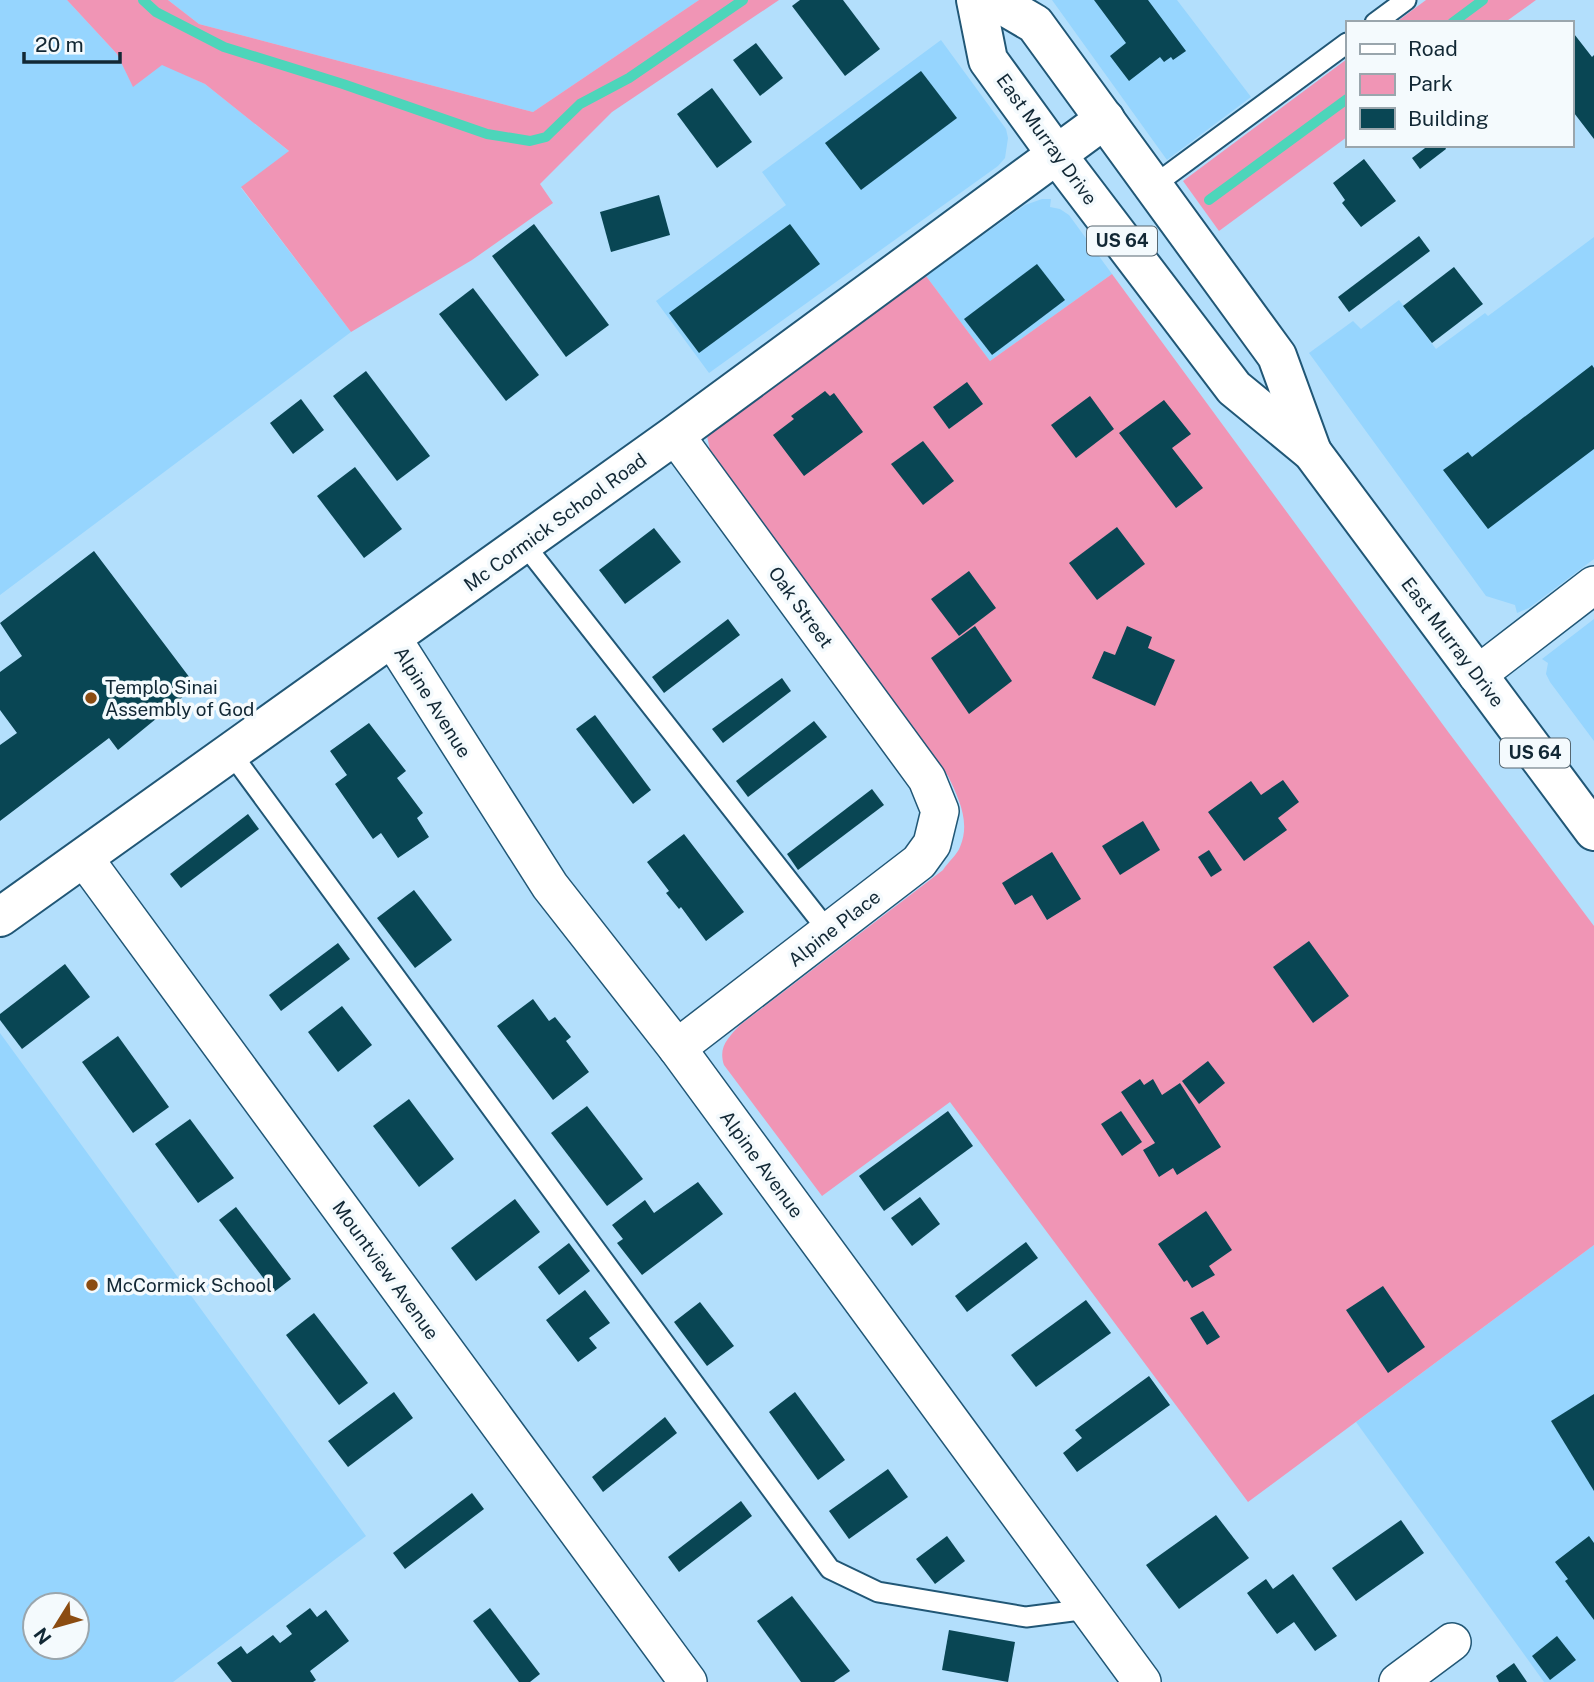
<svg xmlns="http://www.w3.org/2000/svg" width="1594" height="1682" font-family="'Public Sans',sans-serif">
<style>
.built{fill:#96d5fe;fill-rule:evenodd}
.green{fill:#f095b5}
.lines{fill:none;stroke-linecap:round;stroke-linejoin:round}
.stream{stroke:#4dd5ba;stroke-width:10}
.building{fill:#094654}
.lane-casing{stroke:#215776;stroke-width:23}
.street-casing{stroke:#215776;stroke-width:40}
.secondary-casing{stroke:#215776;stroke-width:42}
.highway-casing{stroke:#215776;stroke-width:42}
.lane{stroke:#fff;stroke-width:19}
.street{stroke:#fff;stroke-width:37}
.secondary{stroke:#fff;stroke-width:38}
.highway{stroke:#fff;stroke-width:38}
.poi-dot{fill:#8b4c11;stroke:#f4fafd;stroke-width:2.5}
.labels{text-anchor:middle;stroke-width:7;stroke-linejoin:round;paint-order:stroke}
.shield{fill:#f4fafd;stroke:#566771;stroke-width:2}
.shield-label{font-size:18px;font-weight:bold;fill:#122835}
.street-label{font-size:19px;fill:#122835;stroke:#f4fafd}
.poi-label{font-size:19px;fill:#122835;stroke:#f4fafd;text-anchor:start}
</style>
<rect width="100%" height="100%" fill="#b3dffc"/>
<g class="built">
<path d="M0,0H67L117,54L133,86L162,64L205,84L290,152L241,188L351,332L0,595Z"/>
<path d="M168,0H699L533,112L199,24Z"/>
<path d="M1052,0H1177L1251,97L1167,160Z"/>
<path d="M941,40L1006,129L1008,138L1005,158L998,166L709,373L656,301L786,205L762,172Z"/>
<path d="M1042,199H1051L1050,207L1060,209L1069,215L1112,274L990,361L926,276L1025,205Z"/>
<path d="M1594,237V559L1529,608L1517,613L1515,605L1486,596L1309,353L1353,321L1361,329L1399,300L1436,349L1485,313L1488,316Z"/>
<path d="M1594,619V741L1550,682L1546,674L1548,663L1542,659Z"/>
<path d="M0,1033L366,1536L173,1682H0ZM35,1605H77V1647H35Z"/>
<path d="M1594,1245V1682H1544L1356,1422Z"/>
</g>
<g class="green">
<path d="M67,0H168L199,24L533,112L699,0H779L612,112L540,184L553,203L472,260L351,332L241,187L289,151L205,84L162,65L133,87L117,54Z"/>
<path d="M1426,0H1536L1504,23H1395Z"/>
<path d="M1347,59V137L1219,231L1183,181Z"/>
<path d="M1112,274L1449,733L1594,926V1245L1248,1502L950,1102L822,1196L724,1065C718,1047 728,1038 740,1025L943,870C948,862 957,855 960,847C971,822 958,797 948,776L710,450L707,436L717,426L926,276L990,361Z"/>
</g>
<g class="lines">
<g class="stream">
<path d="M143,0L156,12L224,47L343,84L487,134L530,141L546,137L580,104L629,78L743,0"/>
<path d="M1452,23L1483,0"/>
<path d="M1209,200L1347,99"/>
</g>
</g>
<g class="building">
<path d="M800,0H843L880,49L845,76L792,6Z"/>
<path d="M1094,0H1148L1186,51L1173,60L1171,57L1164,62L1160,57L1129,81L1110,56L1126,43Z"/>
<path d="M1571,30L1592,57L1594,55V139L1571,109Z"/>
<path d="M756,43L783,78L760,96L733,60Z"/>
<path d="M921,71L957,118L861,190L825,143Z"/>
<path d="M712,88L752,142L717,168L677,114Z"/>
<path d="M1429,145H1444L1446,149L1420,169L1412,158Z"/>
<path d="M1364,159L1396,201L1361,227L1342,203L1345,200L1333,183Z"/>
<path d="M659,195L670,235L611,252L600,212Z"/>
<path d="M534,224L609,325L566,357L492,256Z"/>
<path d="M790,224L820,264L699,353L669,313Z"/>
<path d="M1419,236L1430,251L1349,312L1338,297Z"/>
<path d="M1037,264L1065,300L992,355L964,319Z"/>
<path d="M1454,267L1483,304L1432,343L1403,306Z"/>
<path d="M473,288L539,375L506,401L439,314Z"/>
<path d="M1592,365L1594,368V449L1488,529L1443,470L1468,452L1472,457Z"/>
<path d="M366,371L430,456L397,481L333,396Z"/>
<path d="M967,382L983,404L949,429L933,407Z"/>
<path d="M825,391L830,396L834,393L863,432L804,476L773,435L794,419L791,416Z"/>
<path d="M1090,396L1114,429L1076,458L1051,425Z"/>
<path d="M301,399L324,430L293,454L270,423Z"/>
<path d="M1164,400L1191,434L1172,448L1203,488L1176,508L1119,433Z"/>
<path d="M923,441L954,481L923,505L891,464Z"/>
<path d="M355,467L402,529L364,558L317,496Z"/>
<path d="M1117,527L1145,564L1097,600L1069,563Z"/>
<path d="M654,528L681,562L625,604L599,570Z"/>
<path d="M94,551L196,686L118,750L109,738L0,821V745L17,733L0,710V672L22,656L0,623Z"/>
<path d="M969,571L996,608L959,636L931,599Z"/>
<path d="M728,619L740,635L664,693L652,677Z"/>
<path d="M975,626L1012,681L969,714L931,658Z"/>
<path d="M1127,626L1152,637L1148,648L1175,660L1155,706L1092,678L1104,651L1115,655Z"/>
<path d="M782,678L791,691L723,743L712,729Z"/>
<path d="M595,715L651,790L633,804L576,729Z"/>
<path d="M814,721L827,737L748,797L736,781Z"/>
<path d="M369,723L406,771L397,778L423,813L417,818L429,837L398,858L381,833L373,839L335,784L347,775L330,751Z"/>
<path d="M1283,780L1299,802L1278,818L1287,830L1244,861L1208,812L1251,781L1261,795Z"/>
<path d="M872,789L884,805L798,870L787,854Z"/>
<path d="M248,814L259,829L181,888L170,874Z"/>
<path d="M1143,821L1160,850L1120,875L1102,846Z"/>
<path d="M684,834L744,912L706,941L681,907L679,909L666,893L669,891L647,862Z"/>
<path d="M1209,850L1222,870L1211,877L1198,857Z"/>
<path d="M1052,852L1081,899L1047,920L1032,895L1015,905L1002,883Z"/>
<path d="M414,890L452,940L415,968L377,918Z"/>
<path d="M1309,941L1349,996L1313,1023L1273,967Z"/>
<path d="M338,943L350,959L281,1011L269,995Z"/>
<path d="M65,964L90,997L22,1049L0,1020V1014Z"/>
<path d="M533,999L549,1021L555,1017L571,1037L566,1041L589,1072L553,1100L497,1026Z"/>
<path d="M342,1006L372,1045L338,1072L308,1032Z"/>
<path d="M118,1036L169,1107L133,1133L82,1062Z"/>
<path d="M1208,1061L1225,1083L1199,1104L1182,1081Z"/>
<path d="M1140,1079L1144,1085L1153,1079L1162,1095L1180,1083L1221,1147L1177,1175L1173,1168L1159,1177L1143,1150L1155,1143L1121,1092Z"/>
<path d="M409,1099L454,1159L419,1187L373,1126Z"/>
<path d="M587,1106L643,1179L607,1206L551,1133Z"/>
<path d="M948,1111L973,1146L884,1211L859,1176Z"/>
<path d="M1121,1111L1142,1142L1122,1156L1101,1124Z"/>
<path d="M190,1119L234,1178L198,1203L155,1144Z"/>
<path d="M698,1182L723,1214L642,1275L617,1243L623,1239L612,1225L645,1200L654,1213Z"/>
<path d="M920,1197L940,1224L912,1246L891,1218Z"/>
<path d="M515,1199L540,1232L476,1281L451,1248Z"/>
<path d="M236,1207L291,1279L274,1292L219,1220Z"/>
<path d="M1206,1211L1232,1250L1209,1266L1215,1275L1192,1288L1187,1280L1184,1282L1158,1244Z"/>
<path d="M1026,1242L1038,1258L967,1312L955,1296Z"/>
<path d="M569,1243L590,1271L559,1295L538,1267Z"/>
<path d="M1383,1286L1425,1347L1388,1373L1346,1310Z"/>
<path d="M585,1290L610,1323L589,1338L597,1348L578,1362L546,1320Z"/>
<path d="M1086,1300L1111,1333L1036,1387L1011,1355Z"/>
<path d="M700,1302L734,1346L707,1366L674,1322Z"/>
<path d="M1203,1311L1220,1337L1207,1345L1190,1318Z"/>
<path d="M314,1313L368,1383L339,1405L286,1335Z"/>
<path d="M1149,1376L1170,1405L1077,1472L1063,1453L1082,1438L1075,1430Z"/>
<path d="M394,1392L413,1418L348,1467L328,1441Z"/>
<path d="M795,1392L845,1460L818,1480L769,1412Z"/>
<path d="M1594,1394V1491L1551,1421Z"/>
<path d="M665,1417L677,1433L603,1492L592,1477Z"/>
<path d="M888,1469L908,1497L849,1539L829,1511Z"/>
<path d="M472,1493L484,1509L405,1569L393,1553Z"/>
<path d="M741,1501L752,1516L679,1572L668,1557Z"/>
<path d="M1216,1515L1249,1558L1179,1609L1146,1565Z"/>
<path d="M1401,1520L1424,1553L1356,1601L1332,1568Z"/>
<path d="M947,1536L965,1561L935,1584L916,1559Z"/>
<path d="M1589,1536L1594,1543V1620L1565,1581L1568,1579L1555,1562Z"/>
<path d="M1293,1574L1337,1636L1315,1651L1294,1622L1277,1634L1247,1593L1266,1579L1273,1589Z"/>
<path d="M792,1596L850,1671L834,1682H801L757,1621Z"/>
<path d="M310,1608L317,1617L326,1610L349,1641L310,1671L316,1680L313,1682H232L217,1663L241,1646L247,1654L273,1635L280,1643L292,1634L286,1626Z"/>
<path d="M490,1608L540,1674L530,1682H519L473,1621Z"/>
<path d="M949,1630L1015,1642L1008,1682L942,1670Z"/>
<path d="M1557,1636L1576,1660L1550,1680L1532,1656Z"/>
<path d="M1514,1663L1527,1682H1499L1496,1676Z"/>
</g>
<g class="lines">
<g class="lane-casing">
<g id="lane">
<path d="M1375,23L1406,0"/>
<path d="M1153,186L1347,43"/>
<path d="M524,544L829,932"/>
<path d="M231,753L830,1569L878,1592L1026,1617L1088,1609"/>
</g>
</g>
<g class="street-casing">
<g id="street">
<path d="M675,435L927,779L940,811L932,844L919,862L677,1048"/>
<path d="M392,638L550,886L677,1048L1142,1682"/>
<path d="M1477,675L1594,585"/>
<path d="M84,858L688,1682"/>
<path d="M1398,1682L1452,1642"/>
</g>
</g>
<g class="secondary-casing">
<path id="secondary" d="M0,917L675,435L1105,119"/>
</g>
<g class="highway-casing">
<g id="highway">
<path d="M976,0L988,60L1057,155L1234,388L1312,452L1594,831"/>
<path d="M994,0L1035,24L1277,356L1312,452"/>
</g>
</g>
<use href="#lane" class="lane"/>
<use href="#street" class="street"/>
<use href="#secondary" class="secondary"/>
<use href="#highway" class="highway"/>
</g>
<g class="poi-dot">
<circle cx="91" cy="698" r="7"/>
<circle cx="92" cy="1285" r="7"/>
</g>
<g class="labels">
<g class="shield">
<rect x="1087" y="226.5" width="70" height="29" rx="5"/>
<rect x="1500" y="738.5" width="70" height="29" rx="5"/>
</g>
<g class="shield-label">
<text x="1122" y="247">US 64</text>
<text x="1535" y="759">US 64</text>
</g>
<g class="street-label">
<text transform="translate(1047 139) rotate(54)" y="7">East Murray Drive</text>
<text transform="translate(555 522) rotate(-36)" y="7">Mc Cormick School Road</text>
<text transform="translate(801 607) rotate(54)" y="7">Oak Street</text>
<text transform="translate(1453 642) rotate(53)" y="7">East Murray Drive</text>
<text transform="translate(433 702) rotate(58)" y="7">Alpine Avenue</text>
<text transform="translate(834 928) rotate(-38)" y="7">Alpine Place</text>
<text transform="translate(762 1164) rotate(54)" y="7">Alpine Avenue</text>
<text transform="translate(386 1270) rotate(54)" y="7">Mountview Avenue</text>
</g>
<g class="poi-label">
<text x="105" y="694">Templo Sinai<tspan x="105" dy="22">Assembly of God</tspan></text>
<text x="106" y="1292">McCormick School</text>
</g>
</g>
<rect x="1346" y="21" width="228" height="126" fill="#f4fafd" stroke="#9aa6ad" stroke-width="2"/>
<rect x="1360" y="44" width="35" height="10" fill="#ffffff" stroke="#9aa6ad" stroke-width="2"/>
<text x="1408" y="56" font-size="21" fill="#122835">Road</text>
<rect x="1360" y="74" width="35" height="21" fill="#f095b5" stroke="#9aa6ad" stroke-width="2"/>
<text x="1408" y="91" font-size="21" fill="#122835">Park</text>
<rect x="1360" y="108" width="35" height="21" fill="#094654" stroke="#9aa6ad" stroke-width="2"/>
<text x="1408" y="126" font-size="21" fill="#122835">Building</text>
<g transform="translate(56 1626) rotate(233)"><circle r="33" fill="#f4fafd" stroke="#9aa6ad" stroke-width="2"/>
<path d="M0-5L12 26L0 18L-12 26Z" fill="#8b4c11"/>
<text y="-10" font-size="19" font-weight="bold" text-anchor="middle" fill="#122835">N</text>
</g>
<path d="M24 52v10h96v-10" fill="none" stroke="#122835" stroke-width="3.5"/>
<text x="35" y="52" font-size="21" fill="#122835" stroke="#f4fafd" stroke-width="5" paint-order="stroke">20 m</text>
</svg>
